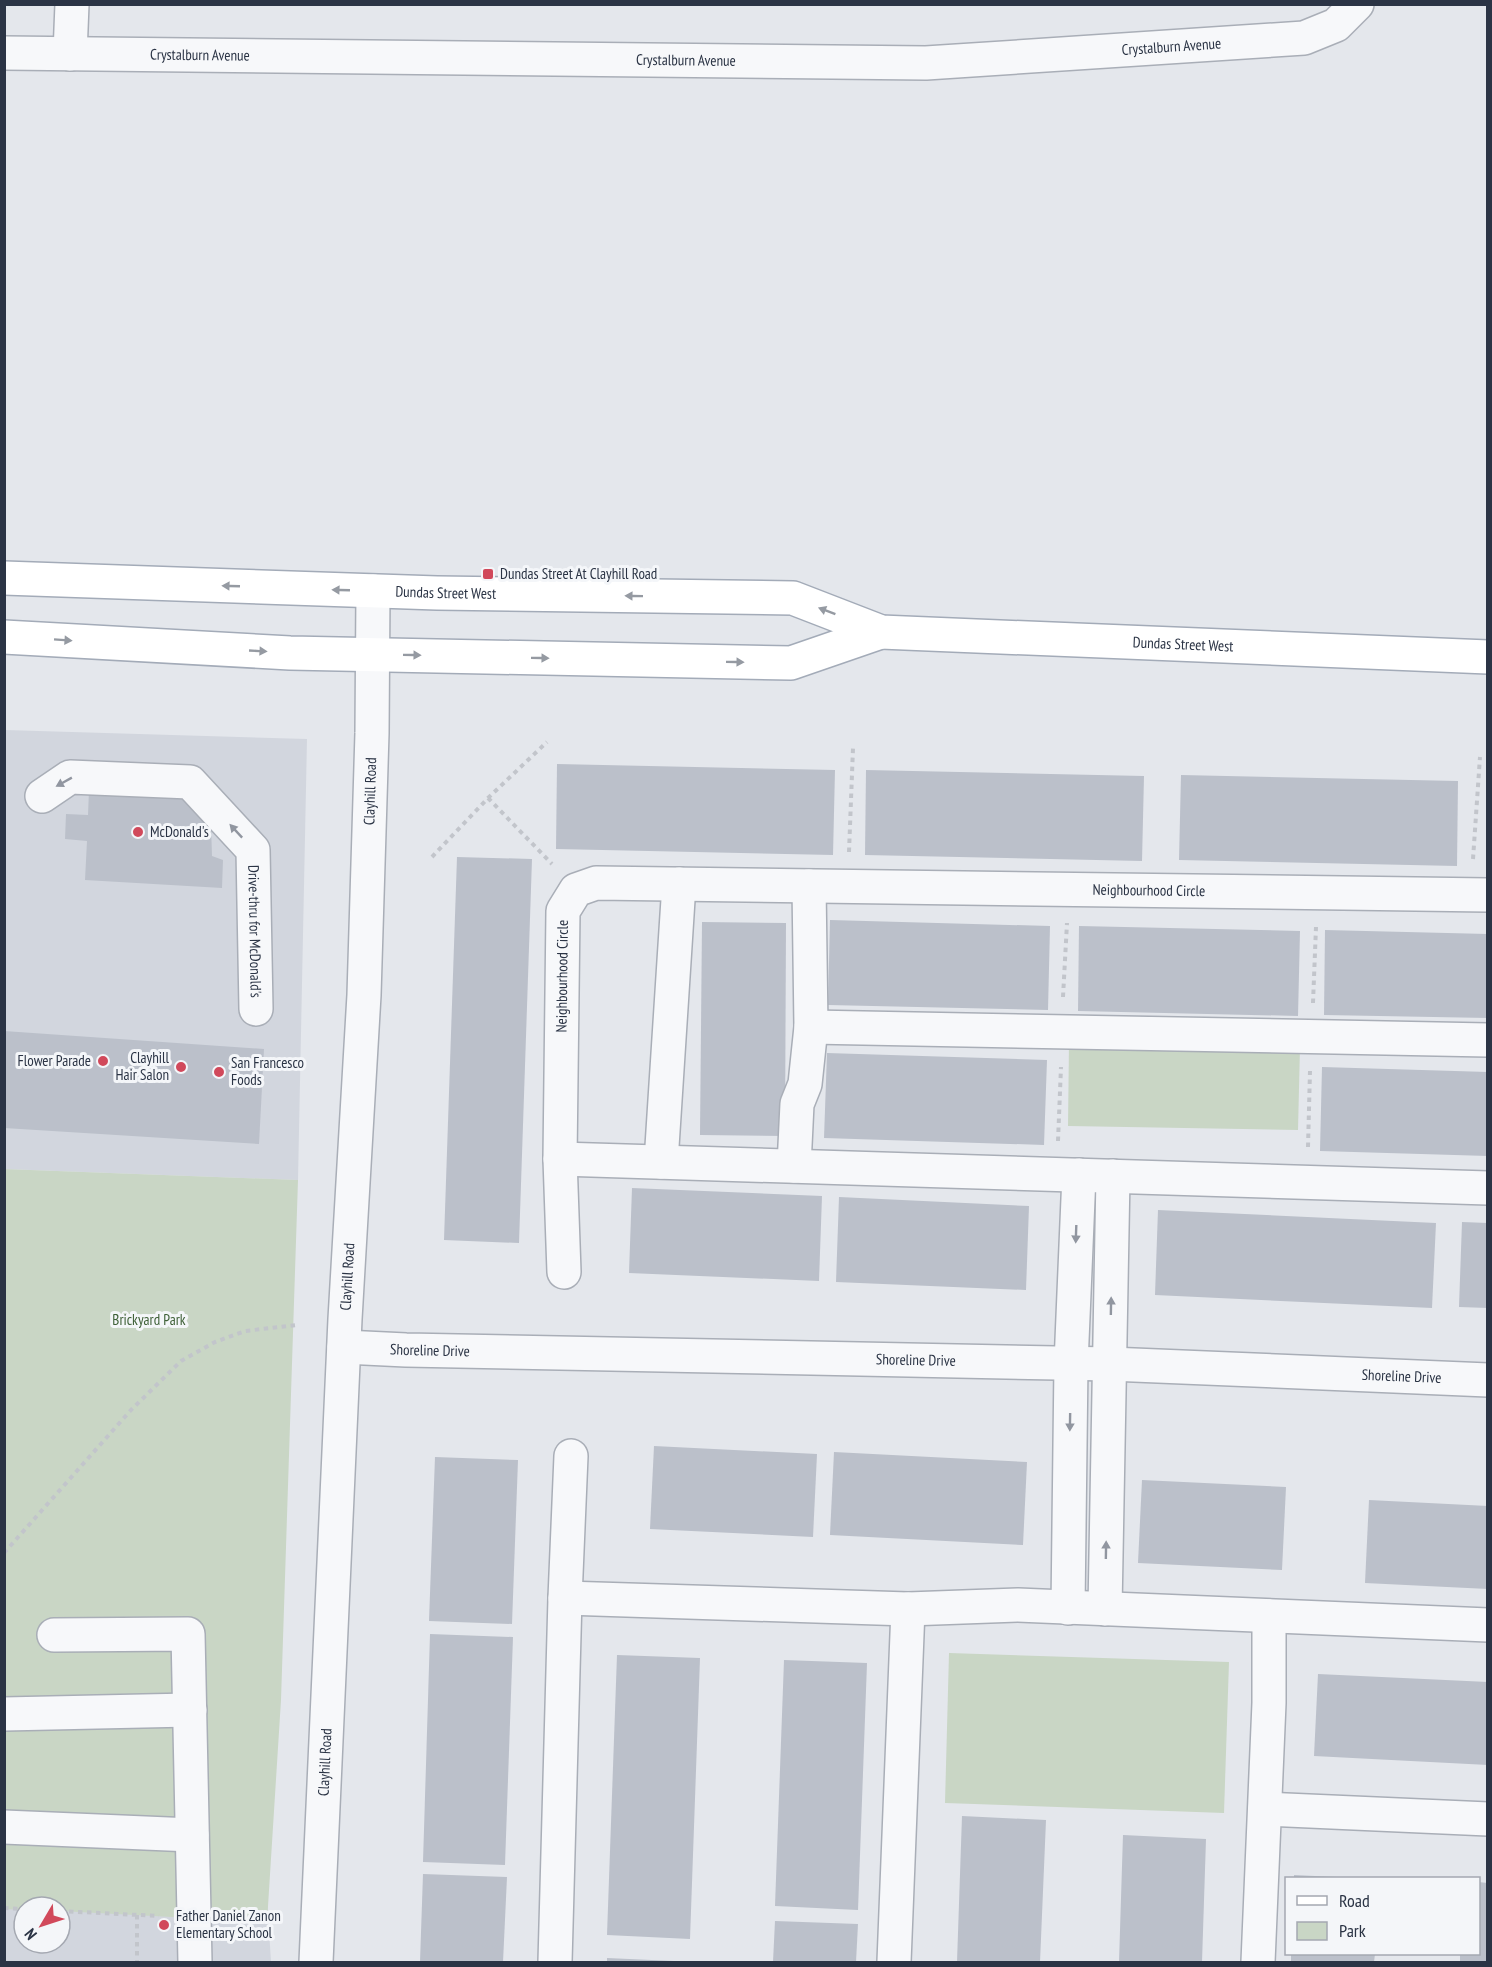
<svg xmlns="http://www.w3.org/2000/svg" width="1492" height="1967" font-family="'PT Sans Narrow',sans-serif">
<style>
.built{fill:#d2d6de;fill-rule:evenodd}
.green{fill:#c9d6c5}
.building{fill:#bbc0ca}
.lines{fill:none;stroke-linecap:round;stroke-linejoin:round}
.minor-casing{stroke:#a9aeb7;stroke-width:36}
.major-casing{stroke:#a3abb8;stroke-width:36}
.path{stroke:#c2c5cb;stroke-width:4;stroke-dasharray:4.5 4.5;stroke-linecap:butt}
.minor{stroke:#f7f8fa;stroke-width:33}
.major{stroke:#fff;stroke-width:33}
.oneway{fill:#959aa2}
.oneway2{fill:#9196a0}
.poi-dot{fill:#d1495b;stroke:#f4f6f9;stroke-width:2}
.labels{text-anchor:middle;stroke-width:6;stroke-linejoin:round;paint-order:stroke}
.street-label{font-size:15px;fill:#2b3445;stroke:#f4f6f9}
.poi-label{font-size:15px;fill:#2b3445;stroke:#f4f6f9;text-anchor:start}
.park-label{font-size:15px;fill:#3f6138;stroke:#f4f6f9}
</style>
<rect width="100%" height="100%" fill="#e4e7ec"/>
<g class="built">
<path d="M5,730L307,739L298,1180L5,1169Z"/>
<path d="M5,1894L267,1898L271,1962H5ZM24,1907H60V1943H24Z"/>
</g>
<g class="green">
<path d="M1069,1043L1300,1047L1298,1130L1068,1126Z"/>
<path d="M4,1169L298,1180L281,1700L267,1922L60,1911V1907H24V1910L5,1909Z"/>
<path d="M949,1653L1229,1662L1224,1813L945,1803Z"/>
</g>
<g class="building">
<path d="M557,764L835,770L833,855L556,849Z"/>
<path d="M866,770L1144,776L1142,861L865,855Z"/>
<path d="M1181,775L1458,781L1457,866L1179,860Z"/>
<path d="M89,790L185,797L211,825L212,856L223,860L222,888L85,880L87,841L65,839L66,814L88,815Z"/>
<path d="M457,857L532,859L519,1243L444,1240Z"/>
<path d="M830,920L1050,926L1048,1010L828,1005Z"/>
<path d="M702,922L786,923L785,1136L700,1135Z"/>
<path d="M1079,926L1300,931L1298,1016L1078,1011Z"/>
<path d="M1325,930L1488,934V1018L1324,1015Z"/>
<path d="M4,1031L264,1049L259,1144L4,1128Z"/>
<path d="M827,1053L1047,1060L1044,1145L824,1138Z"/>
<path d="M1322,1067L1488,1072V1156L1320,1151Z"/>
<path d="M632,1188L822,1196L819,1281L629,1273Z"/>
<path d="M839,1197L1029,1206L1026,1290L836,1282Z"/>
<path d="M1158,1210L1436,1223L1432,1308L1155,1295Z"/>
<path d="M1462,1222L1488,1223V1308L1459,1307Z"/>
<path d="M654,1446L817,1454L813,1537L650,1529Z"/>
<path d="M834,1452L1027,1462L1023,1545L830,1535Z"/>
<path d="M435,1457L518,1460L512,1624L429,1621Z"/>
<path d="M1142,1480L1286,1487L1282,1570L1138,1563Z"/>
<path d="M1369,1500L1488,1506V1589L1365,1583Z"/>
<path d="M430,1634L513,1637L505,1865L423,1862Z"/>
<path d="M617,1655L700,1658L690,1939L607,1935Z"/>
<path d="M784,1660L867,1663L858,1910L775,1906Z"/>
<path d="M1318,1674L1488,1682V1765L1314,1756Z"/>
<path d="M962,1816L1046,1820L1040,1962H957Z"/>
<path d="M1123,1835L1206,1839L1202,1962H1119Z"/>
<path d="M423,1874L507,1877L503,1962H420Z"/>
<path d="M1294,1875L1336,1877V1878H1294Z"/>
<path d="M1478,1882L1488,1883V1962H1460V1954H1478Z"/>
<path d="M775,1921L858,1924L856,1962H773Z"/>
<path d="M1291,1954H1375L1374,1962H1291Z"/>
<path d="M607,1958L674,1961V1962H607Z"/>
</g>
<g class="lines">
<g class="minor-casing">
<g id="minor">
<path id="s1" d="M4,53L926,63L1304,38L1336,25L1357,4"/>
<path d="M70,54L72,4"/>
<path id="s2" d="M42,796L70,777L190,782L253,850L256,1009"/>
<path d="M811,1027L1488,1040"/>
<path d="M560,1159L1488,1188"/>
<path d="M661,1162L679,884"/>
<path d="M794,1166L797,1104L805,1084L811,1027L809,886"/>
<path id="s3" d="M564,1272L560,1159L563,911L576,890L596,883L1488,895"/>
<path id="s4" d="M344,1347L406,1350L1110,1364L1488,1380"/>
<path d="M565,1598L908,1609L1018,1605L1488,1625"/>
<path d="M1068,1608L1071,1364L1079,1175"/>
<path d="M1105,1609L1113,1176"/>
<path d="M54,1635L188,1634L195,1962"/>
<path d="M4,1714L190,1710"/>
<path d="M1265,1809L1488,1819"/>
<path d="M4,1827L192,1835"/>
<path id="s5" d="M316,1962L345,1319L364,995L372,733L373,591"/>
<path d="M555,1962L565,1598L571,1456"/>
<path d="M894,1962L908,1609"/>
<path d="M1258,1962L1269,1703V1616"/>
</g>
</g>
<g class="major-casing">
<g id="major">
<path id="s6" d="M4,578L437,593L793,598L881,632L1488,657"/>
<path d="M4,637L290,653L791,663L881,632"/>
</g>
</g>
<g class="path">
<path d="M488,798L552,864"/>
<path d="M849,852L853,748"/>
<path d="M432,857L488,798L547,742"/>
<path d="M1473,859L1480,757"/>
<path d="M1063,997L1067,923"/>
<path d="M1313,1003L1316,927"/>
<path d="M1058,1141L1061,1067"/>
<path d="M1308,1147L1310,1071"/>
<path d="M4,1553L131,1410L181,1361L215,1342L245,1331L297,1325"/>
<path d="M4,1908L24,1909"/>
<path d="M60,1911L159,1916"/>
<path d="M137,1915V1962"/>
<path d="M229,1917H277"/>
</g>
<use href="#minor" class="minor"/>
<use href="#major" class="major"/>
</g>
<defs><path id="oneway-solid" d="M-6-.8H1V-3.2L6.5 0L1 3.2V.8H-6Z" transform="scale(1.5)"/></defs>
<g class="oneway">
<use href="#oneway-solid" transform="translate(231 586) rotate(-178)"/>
<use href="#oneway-solid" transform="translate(341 590) rotate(-178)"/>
<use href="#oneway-solid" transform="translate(634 596) rotate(-179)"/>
<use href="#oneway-solid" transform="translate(827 611) rotate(-159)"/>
<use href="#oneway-solid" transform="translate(63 640) rotate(4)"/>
<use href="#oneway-solid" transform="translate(258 651) rotate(3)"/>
<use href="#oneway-solid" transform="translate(412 655) rotate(1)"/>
<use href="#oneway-solid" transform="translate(540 658) rotate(1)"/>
<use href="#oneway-solid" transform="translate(735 662) rotate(1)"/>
</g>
<g class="oneway2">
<use href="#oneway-solid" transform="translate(64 782) rotate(151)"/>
<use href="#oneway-solid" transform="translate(236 831) rotate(-133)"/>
<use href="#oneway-solid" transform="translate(1076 1234) rotate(92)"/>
<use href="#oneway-solid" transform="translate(1111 1306) rotate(-89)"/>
<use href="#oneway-solid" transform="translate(1070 1422) rotate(91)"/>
<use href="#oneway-solid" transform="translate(1106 1550) rotate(-89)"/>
</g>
<g class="poi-dot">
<rect x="482" y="568" width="12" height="12" rx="3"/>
<circle cx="138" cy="832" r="6"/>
<circle cx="103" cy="1061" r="6"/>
<circle cx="181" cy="1067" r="6"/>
<circle cx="219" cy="1072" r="6"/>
<circle cx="164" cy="1925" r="6"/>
</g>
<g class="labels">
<g class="street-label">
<text dy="5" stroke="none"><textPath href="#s1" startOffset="1168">Crystalburn Avenue</textPath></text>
<text dy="5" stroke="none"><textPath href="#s1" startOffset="196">Crystalburn Avenue</textPath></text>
<text dy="5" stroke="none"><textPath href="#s1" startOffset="682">Crystalburn Avenue</textPath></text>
<text dy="5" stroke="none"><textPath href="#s6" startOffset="442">Dundas Street West</textPath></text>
<text dy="5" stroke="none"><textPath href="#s6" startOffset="1186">Dundas Street West</textPath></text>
<text dy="5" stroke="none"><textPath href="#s5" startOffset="1172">Clayhill Road</textPath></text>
<text dy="5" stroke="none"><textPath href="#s3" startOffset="960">Neighbourhood Circle</textPath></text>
<text dy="5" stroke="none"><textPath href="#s2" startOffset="328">Drive-thru for McDonald's</textPath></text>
<text dy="5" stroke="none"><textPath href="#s3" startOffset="296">Neighbourhood Circle</textPath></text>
<text dy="5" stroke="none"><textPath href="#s5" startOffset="686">Clayhill Road</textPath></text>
<text dy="5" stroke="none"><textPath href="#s4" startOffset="86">Shoreline Drive</textPath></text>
<text dy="5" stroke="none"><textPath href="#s4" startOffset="572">Shoreline Drive</textPath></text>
<text dy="5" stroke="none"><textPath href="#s4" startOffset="1058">Shoreline Drive</textPath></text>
<text dy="5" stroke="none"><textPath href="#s5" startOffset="200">Clayhill Road</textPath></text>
</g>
<g class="poi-label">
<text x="500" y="579">Dundas Street At Clayhill Road</text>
<text x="150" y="837">McDonald's</text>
<text x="169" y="1063" text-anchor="end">Clayhill<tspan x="169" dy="17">Hair Salon</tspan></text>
<text x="91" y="1066" text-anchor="end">Flower Parade</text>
<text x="231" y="1068">San Francesco<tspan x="231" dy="17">Foods</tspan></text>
<text x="176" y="1921">Father Daniel Zanon<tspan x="176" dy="17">Elementary School</tspan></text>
</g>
<g class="park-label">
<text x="149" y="1325">Brickyard Park</text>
</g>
</g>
<rect width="1492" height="1967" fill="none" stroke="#2b3445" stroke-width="12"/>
<rect x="1285" y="1877" width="195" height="78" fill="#f4f6f9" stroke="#a4a8b1" stroke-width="1.5"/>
<rect x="1297" y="1896" width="30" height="9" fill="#ffffff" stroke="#a4a8b1" stroke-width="1.5"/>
<text x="1339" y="1907" font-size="18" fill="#2b3445">Road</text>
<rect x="1297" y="1922" width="30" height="18" fill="#c9d6c5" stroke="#a4a8b1" stroke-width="1.5"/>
<text x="1339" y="1937" font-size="18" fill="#2b3445">Park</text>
<g transform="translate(42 1925) rotate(231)"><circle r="28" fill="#f4f6f9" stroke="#a4a8b1" stroke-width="1.5"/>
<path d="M0-4.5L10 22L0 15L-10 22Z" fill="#d1495b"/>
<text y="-9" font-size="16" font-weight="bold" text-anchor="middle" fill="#2b3445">N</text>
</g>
</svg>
